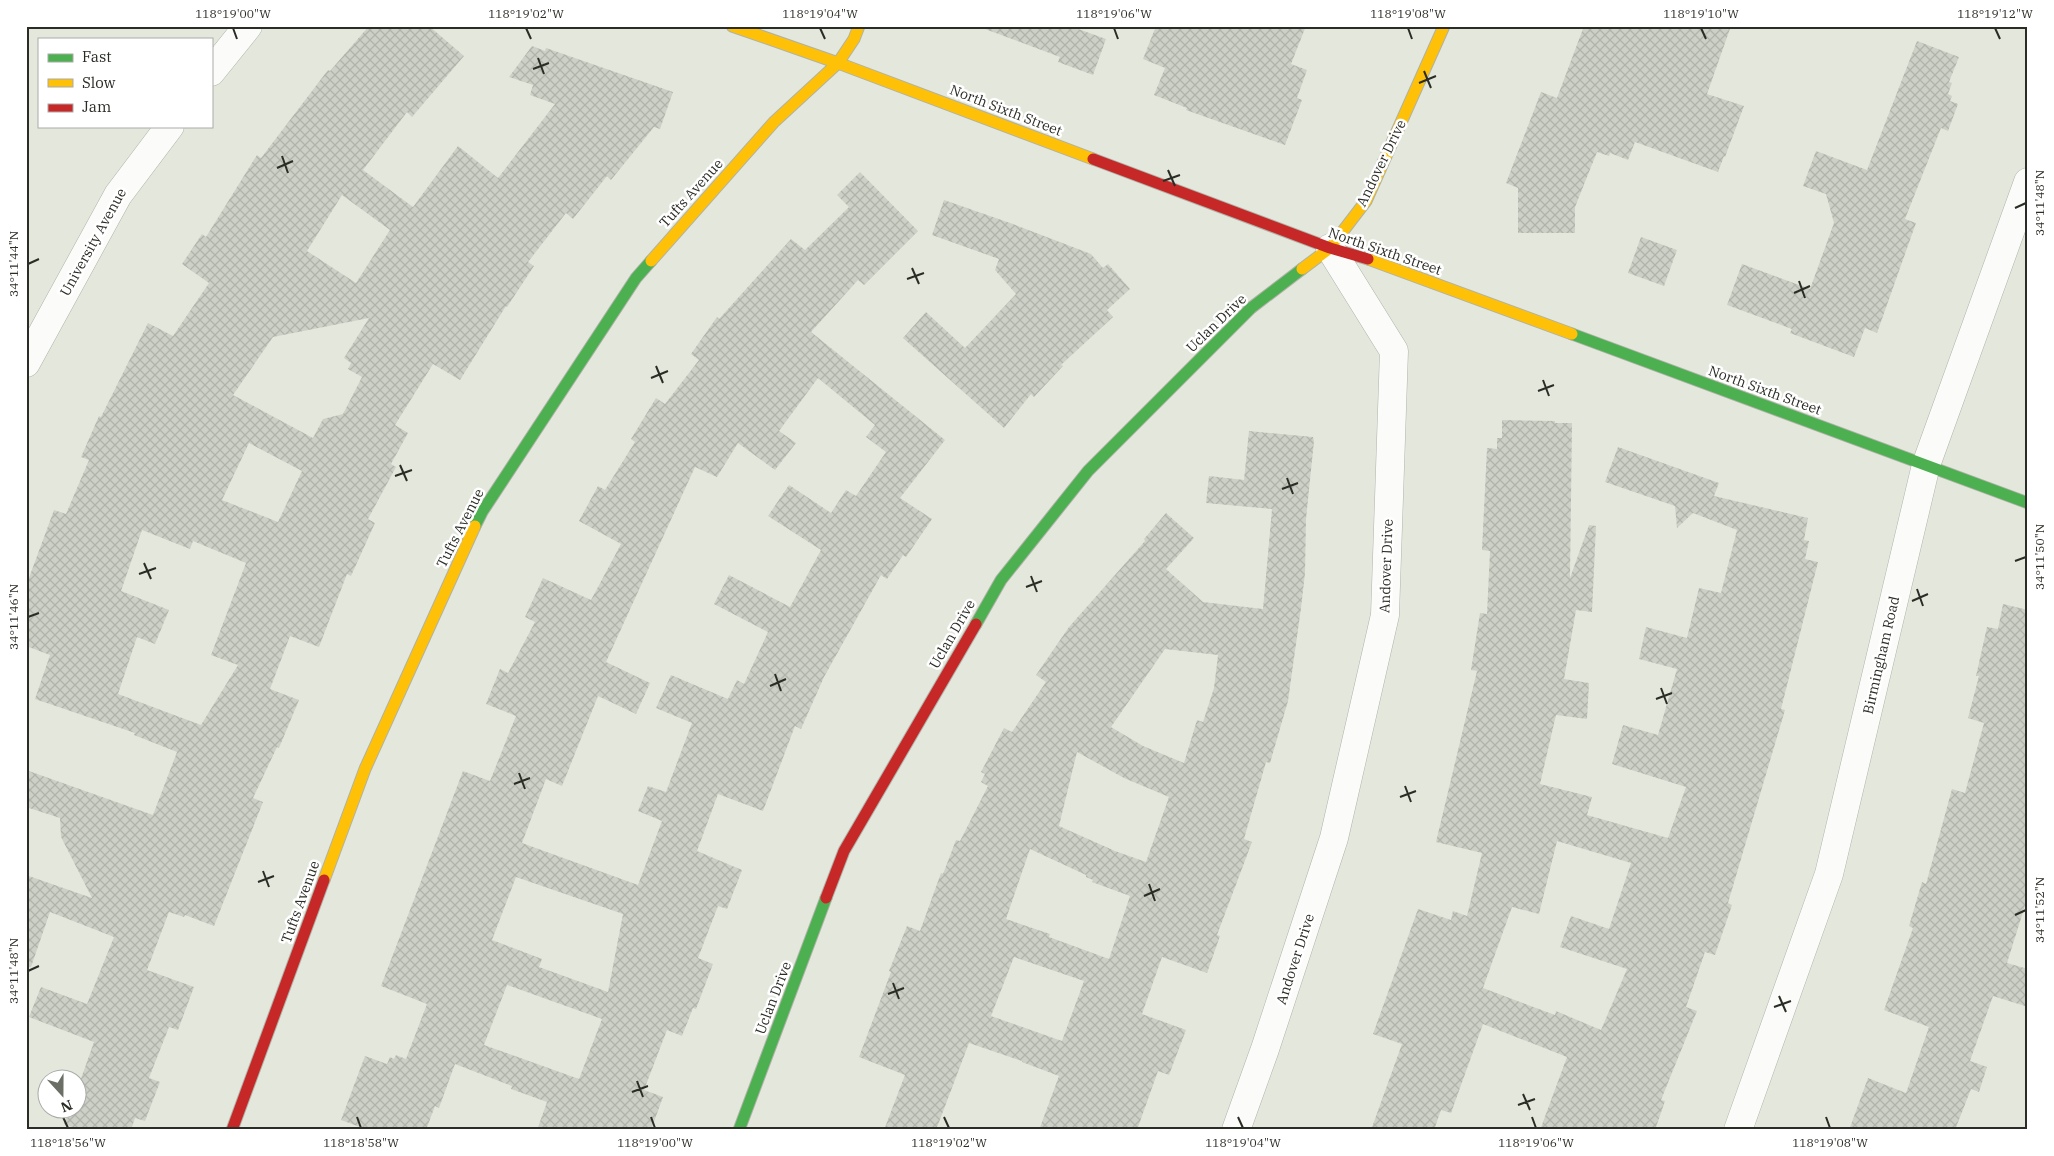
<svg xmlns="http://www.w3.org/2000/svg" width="2054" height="1156" font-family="'IBM Plex Serif',serif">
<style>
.building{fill:url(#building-cross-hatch);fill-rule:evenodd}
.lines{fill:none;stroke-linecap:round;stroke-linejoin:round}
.street-casing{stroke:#afb2a8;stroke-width:29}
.fast-casing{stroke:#afb2a8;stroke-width:13}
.slow-casing{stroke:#afb2a8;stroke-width:13}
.jam-casing{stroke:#afb2a8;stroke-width:13}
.street{stroke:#fbfcfa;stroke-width:28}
.fast{stroke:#4caf50;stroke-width:11}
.slow{stroke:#ffc107;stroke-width:11}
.jam{stroke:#c62828;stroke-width:11}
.ticks{fill:none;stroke:#2a2d25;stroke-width:2}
.labels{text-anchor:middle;stroke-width:5;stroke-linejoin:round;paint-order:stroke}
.street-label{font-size:14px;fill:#2a2d25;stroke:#fff}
.neatline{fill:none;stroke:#2a2d25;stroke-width:2}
.ticks-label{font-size:12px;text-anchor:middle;fill:#2a2d25}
</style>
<defs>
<pattern id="building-cross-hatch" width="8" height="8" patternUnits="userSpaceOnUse" patternTransform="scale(1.25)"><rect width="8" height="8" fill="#ccd0c6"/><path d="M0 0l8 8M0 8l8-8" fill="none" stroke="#afb3aa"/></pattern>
</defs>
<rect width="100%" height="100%" fill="#e4e8dc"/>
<g class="building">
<path d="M369,26H429L464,56L412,117L407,112L363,170L413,207L458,146L498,178L555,104L530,95L533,85L509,77L532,46L545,51L546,48L673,92L660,129L654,127L611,180L607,176L573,219L566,213L528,262L534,266L507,307L506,306L460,380L433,364L395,425L408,433L391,464L396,467L368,519L375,523L351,576L347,574L319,647L290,636L270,689L299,700L279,748L277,747L253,798L263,802L214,926L185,915L184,917L169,912L147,970L194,987L178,1030L169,1027L149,1078L160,1082L145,1121L135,1118L131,1130H79L64,1124L70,1108H78V1087L94,1042L29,1017L41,987L87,1004L114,937L50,912L31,967H26V875L92,898L61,837L60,818L26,807V770L153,815L177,752L134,735L135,733L35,699L50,655L26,646V586L54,510L66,514L89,460L81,457L99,416L101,417L148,323L173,336L209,283L182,264L202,234L206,237L257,155L261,158L328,70L330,71ZM342,195L390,230L356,283L307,251ZM369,318L344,358L351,363L348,369L362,377L343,414L323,419L313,438L233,395L273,337ZM249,443L302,471L278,522L222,500ZM142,530L190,549L193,541L246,563L211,655L238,665L201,725L118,694L137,637L155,644L169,610L121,591Z"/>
<path d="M986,26H1070L1106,39L1093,75L1058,62L1060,57L985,29Z"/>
<path d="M1156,26H1306L1291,64L1307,70L1297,98L1302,100L1285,145L1186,110L1187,108L1154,95L1165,68L1143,59Z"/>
<path d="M1584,26H1731L1707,94L1744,106L1725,157L1724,156L1718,172L1635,142L1628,160L1610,153L1609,156L1597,152L1575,207V233H1518V188L1506,183L1541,92L1557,98Z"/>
<path d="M1917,41L1959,57L1949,82L1952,83L1948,94L1952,96L1950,101L1958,104L1948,131L1941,128L1905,219L1916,223L1877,333L1865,328L1854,357L1790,333L1792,329L1727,305L1742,264L1810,289L1834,223L1826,194L1803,186L1816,151L1867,170Z"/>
<path d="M860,172L918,231L864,285L858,280L811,332L945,440L900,498L932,519L906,557L903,555L887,579L881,575L824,677L801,729L795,726L763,811L718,794L697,851L742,870L727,909L718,906L698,958L713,964L696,1009L693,1008L682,1036L667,1030L644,1090L663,1097L651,1130H537L547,1102L511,1089L512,1086L455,1064L439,1108L435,1106L426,1130H368L341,1120L365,1056L387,1064L390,1057L394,1059L396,1055L406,1059L427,1004L381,986L463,771L490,781L516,716L486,704L500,669L508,673L535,622L525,617L543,578L591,600L621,544L579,521L598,486L605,490L635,442L631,439L656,398L665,404L699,360L691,354L717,317L719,319L791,239L805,250L849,207L837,195ZM818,378L875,425L866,437L886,452L856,496L846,490L831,513L789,485L768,516L821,550L790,607L729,575L714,604L768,632L744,684L737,680L728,699L671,675L656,708L692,723L666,792L648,786L638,811L662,821L638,885L522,843L546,779L562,786L598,696L636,714L650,683L606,662L695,467L717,477L738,443L775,470L796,443L779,431ZM516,877L623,914L608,992L539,967L542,959L492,940ZM507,985L602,1019L579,1079L484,1045Z"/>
<path d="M944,200L1013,224L1091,254L1103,268L1108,264L1130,289L1107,310L1113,317L1061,365L1063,366L1034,397L1031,394L1004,428L903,338L926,312L965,348L1016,294L995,270L999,259L932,235Z"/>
<path d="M1641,237L1677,250L1664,286L1628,273Z"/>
<path d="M1502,420L1555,421V423H1572L1570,578L1589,525L1596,526L1592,612L1576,610L1564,679L1589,683L1587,719L1556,715L1540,784L1592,797L1587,815L1668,838L1686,787L1612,764L1623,725L1658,735L1677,669L1639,659L1646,627L1687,638L1699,588L1721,593L1737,530L1693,513L1677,528L1675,506L1605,482L1618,447L1719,483L1714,496L1808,518L1804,540L1809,541L1805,559L1818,562L1781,709L1785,710L1728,903L1732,905L1715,955L1705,952L1686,1007L1697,1011L1661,1100L1665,1101L1655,1130H1540L1567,1057L1483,1024L1451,1113L1441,1110L1434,1130H1371L1402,1044L1373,1034L1418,909L1451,920L1453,911L1467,916L1482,853L1436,842L1477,671L1471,670L1480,613L1487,614L1490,551L1482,550L1487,448L1497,449V438H1502ZM1557,841L1631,863L1609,929L1571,916L1560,947L1627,969L1601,1030L1556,1011L1555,1015L1483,988L1512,907L1539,914Z"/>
<path d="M1249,431L1313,437L1314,441L1306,519L1305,573L1301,608L1288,701L1270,763L1266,762L1244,839L1252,842L1217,935L1220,936L1207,973L1162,957L1142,1014L1186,1030L1169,1075L1158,1071L1137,1130H1039L1059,1076L1022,1062V1061L969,1043L936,1130H884L905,1075L859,1057L891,972L889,971L907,926L920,931L941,873L943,874L956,840L960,841L988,786L981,782L985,774L981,772L1004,728L1012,732L1046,682L1036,675L1069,627L1145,541L1144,539L1166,513L1194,538L1166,569L1203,602L1263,609L1272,509L1206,503L1209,476L1244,480ZM1165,649L1218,655L1214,688L1203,722L1197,720L1184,763L1143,746L1111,727ZM1077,752L1124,778L1169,797L1146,862L1115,851L1059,826ZM1030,849L1086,875V877L1093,880L1092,882L1130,896L1109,959L1049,937L1050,934L1006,919ZM1014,957L1084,981L1062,1041L991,1016Z"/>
<path d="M2003,604L2028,610V896L2007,963L2028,969V1007L1993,996L1970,1061L1987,1067L1979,1092L1971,1089L1955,1130H1849L1868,1078L1906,1093L1929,1027L1884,1010L1913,928L1909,926L1922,882L1926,884L1952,789L1965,793L1984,723L1968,718L1979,676H1976L1987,627L1998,629Z"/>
</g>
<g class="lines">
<g class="street-casing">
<g id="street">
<path d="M211,72L248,26"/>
<path d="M26,363L118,195L170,126"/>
<path d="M1236,1130L1265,1049L1334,838L1385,615L1394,351L1330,248"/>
<path d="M1738,1130L1829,874L1926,465L2028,182"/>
</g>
</g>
<g class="fast-casing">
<g id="fast">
<path d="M1572,334L2028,503"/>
<path d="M475,526L482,512L636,278L651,261"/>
<path d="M976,624L1001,580L1088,471L1251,308L1302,269"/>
<path d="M739,1130L826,898"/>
</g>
</g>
<g class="slow-casing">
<g id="slow">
<path d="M732,26L838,63L1093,159"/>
<path d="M1368,259L1572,334"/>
<path d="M651,261L774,122L838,63L854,39L859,26"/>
<path d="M1302,269L1330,248L1366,201L1444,26"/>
<path d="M324,880L365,769L475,526"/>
</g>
</g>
<g class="jam-casing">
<g id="jam">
<path d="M1093,159L1330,248L1368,259"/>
<path d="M826,898L844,851L976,624"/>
<path d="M232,1130L324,880"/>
</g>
</g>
<use href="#street" class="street"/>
<use href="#fast" class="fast"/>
<use href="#slow" class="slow"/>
<use href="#jam" class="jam"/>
</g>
<path class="ticks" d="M233,28L237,39M526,28L531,39M820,28L825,39M1114,28L1118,39M1408,28L1412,39M1701,28L1706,39M1995,28L2000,39M538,58L544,74M533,69L549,63M1424,71L1431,88M1419,83L1436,76M282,156L288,173M277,168L293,161M1168,170L1175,186M1163,181L1180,175M2015,208L2026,203M28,264L39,259M912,268L919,284M907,279L924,273M1799,281L1805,298M1794,293L1810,286M656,366L663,383M651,378L668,371M1543,380L1549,396M1538,391L1554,385M400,465L407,481M395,476L412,470M1287,478L1293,494M1282,489L1298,483M2015,561L2026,557M144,563L151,579M139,574L156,568M1031,576L1037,592M1026,587L1042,581M1917,589L1923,606M1912,601L1928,594M28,617L39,613M775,674L781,691M770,686L786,679M1661,688L1667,704M1656,699L1672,693M519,773L525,789M514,784L530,778M1405,786L1411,802M1400,797L1416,791M263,871L269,887M258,882L274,876M1149,884L1155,901M1144,896L1160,889M2015,915L2026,910M28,971L39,966M893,983L899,999M888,994L904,988M1779,996L1786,1012M1774,1007L1791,1001M637,1081L643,1097M632,1092L648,1086M1523,1094L1530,1110M1518,1105L1535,1099M63,1117L68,1128M357,1117L361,1128M651,1117L655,1128M944,1117L949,1128M1238,1117L1243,1128M1532,1117L1536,1128M1826,1117L1830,1128"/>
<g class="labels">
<g class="street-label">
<text transform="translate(1006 110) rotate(21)" y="5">North Sixth Street</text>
<text transform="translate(1381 163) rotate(-64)" y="5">Andover Drive</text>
<text transform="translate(691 193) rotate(-48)" y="5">Tufts Avenue</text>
<text transform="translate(93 242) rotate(-61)" y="5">University Avenue</text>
<text transform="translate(1385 251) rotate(19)" y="5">North Sixth Street</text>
<text transform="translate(1216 323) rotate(-44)" y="5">Uclan Drive</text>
<text transform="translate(1765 390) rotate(20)" y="5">North Sixth Street</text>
<text transform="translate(460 528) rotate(-63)" y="5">Tufts Avenue</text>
<text transform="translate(1386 566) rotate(-88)" y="5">Andover Drive</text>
<text transform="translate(952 634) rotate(-60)" y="5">Uclan Drive</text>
<text transform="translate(1881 655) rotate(-77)" y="5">Birmingham Road</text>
<text transform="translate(300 902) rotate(-70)" y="5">Tufts Avenue</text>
<text transform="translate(1295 959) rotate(-72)" y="5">Andover Drive</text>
<text transform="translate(773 998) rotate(-69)" y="5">Uclan Drive</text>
</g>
</g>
<rect width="2054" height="1156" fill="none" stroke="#ffffff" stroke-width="55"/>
<rect x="38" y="38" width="175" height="90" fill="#ffffff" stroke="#aaaba8"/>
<rect x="48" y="54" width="25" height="8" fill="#4caf50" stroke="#aaaba8"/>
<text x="82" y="62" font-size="15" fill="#2a2d25">Fast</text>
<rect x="48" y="79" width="25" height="8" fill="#ffc107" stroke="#aaaba8"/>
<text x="82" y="88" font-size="15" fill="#2a2d25">Slow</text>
<rect x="48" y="104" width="25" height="8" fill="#c62828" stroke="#aaaba8"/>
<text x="82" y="112" font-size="15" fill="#2a2d25">Jam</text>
<g transform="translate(62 1094) rotate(159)"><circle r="24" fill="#ffffff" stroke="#aaaba8"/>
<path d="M0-4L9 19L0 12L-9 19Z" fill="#6b6e65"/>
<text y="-8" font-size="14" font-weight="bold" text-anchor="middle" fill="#2a2d25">N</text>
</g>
<rect x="28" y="28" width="1998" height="1100" class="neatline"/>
<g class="ticks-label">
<text x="233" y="18">118°19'00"W</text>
<text x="526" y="18">118°19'02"W</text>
<text x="820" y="18">118°19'04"W</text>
<text x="1114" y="18">118°19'06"W</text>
<text x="1408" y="18">118°19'08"W</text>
<text x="1701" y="18">118°19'10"W</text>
<text x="1995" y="18">118°19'12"W</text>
<text transform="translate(2040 203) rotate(-90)" y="4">34°11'48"N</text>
<text transform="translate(14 264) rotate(-90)" y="4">34°11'44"N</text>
<text transform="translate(2040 557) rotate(-90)" y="4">34°11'50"N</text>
<text transform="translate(14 617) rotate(-90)" y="4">34°11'46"N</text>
<text transform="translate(2040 910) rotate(-90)" y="4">34°11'52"N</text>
<text transform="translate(14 971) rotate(-90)" y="4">34°11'48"N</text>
<text x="68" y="1147">118°18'56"W</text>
<text x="361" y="1147">118°18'58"W</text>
<text x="655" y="1147">118°19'00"W</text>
<text x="949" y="1147">118°19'02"W</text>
<text x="1243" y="1147">118°19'04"W</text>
<text x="1536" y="1147">118°19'06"W</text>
<text x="1830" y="1147">118°19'08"W</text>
</g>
</svg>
